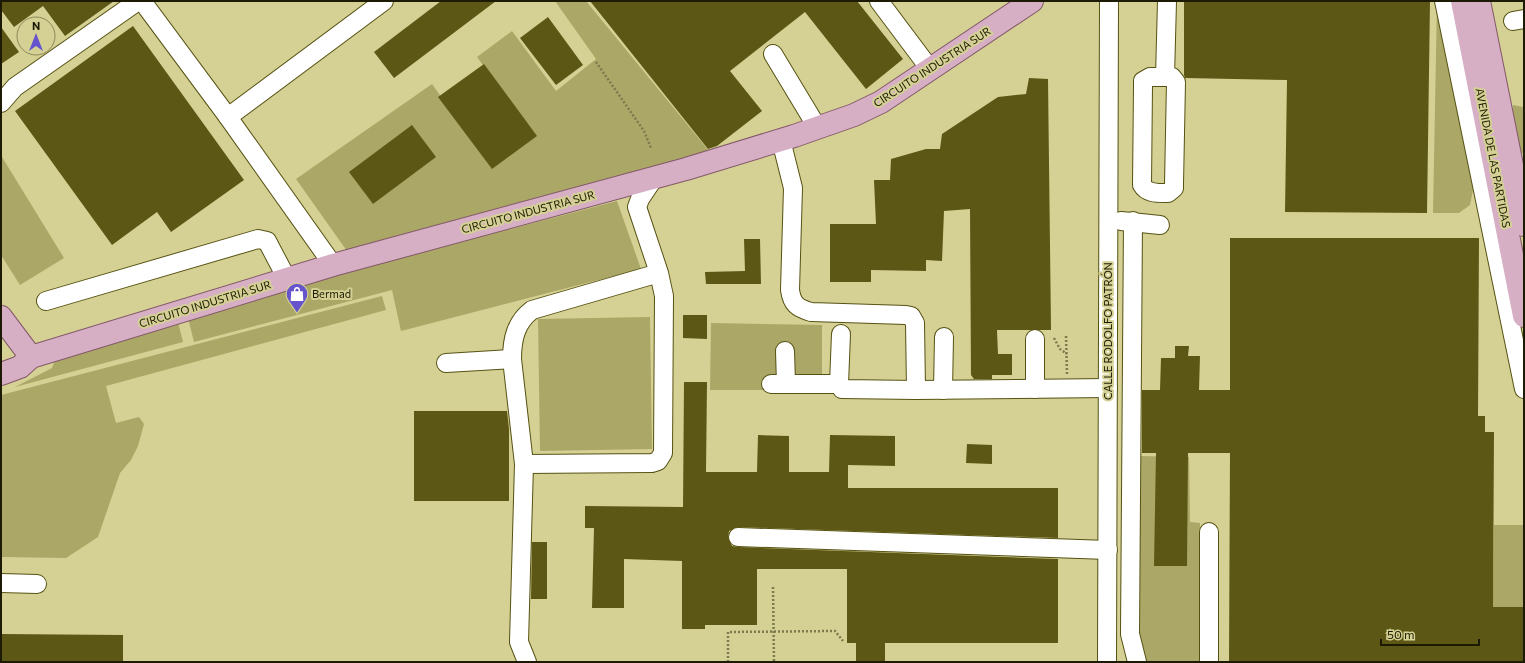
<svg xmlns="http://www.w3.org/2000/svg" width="1525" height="663" font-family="Commissioner,sans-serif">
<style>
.green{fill:#aba767}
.building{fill:#5c5715}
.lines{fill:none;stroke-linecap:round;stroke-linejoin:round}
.minor-casing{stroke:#565213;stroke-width:20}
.major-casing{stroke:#835868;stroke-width:24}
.path{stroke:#7c794e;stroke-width:2.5;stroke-dasharray:2 2;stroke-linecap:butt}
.minor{stroke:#fff;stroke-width:18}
.major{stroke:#d6afc5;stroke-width:22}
.labels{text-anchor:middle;stroke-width:4;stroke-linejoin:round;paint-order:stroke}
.street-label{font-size:11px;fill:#1c1a02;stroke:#d5d194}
.poi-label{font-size:11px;fill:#1c1a02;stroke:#d5d194;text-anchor:start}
</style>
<rect width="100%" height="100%" fill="#d5d194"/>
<g class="green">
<path d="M555,1H586L709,151L347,251L296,179L432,84L491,167L535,136L477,57L512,31L556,91L596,59Z"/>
<path d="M1437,1L1452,64L1473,190L1470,205L1459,213H1433Z"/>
<path d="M1513,105L1523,107L1524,153H1516L1511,124Z"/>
<path d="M2,157L64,258L20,285L1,255Z"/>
<path d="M617,201L641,269L401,331L392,290L194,342L187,314Z"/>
<path d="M382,296L386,310L106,386L116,423L139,417L144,424L138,446L131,460L120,473L98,537L66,558L1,557V395Z"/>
<path d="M650,317L652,449L540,451L538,319Z"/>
<path d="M178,322L183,342L15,387L52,368L57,355Z"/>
<path d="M711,323L822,325V390H710Z"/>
<path d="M1139,456L1189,457L1190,522L1200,523L1201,662H1144L1137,645Z"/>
<path d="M1494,525H1524V608L1467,607V594H1493Z"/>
</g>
<g class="building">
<path d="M1,1H114L65,36L43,6L14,27L1,10Z"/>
<path d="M441,1H496L394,78L374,52Z"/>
<path d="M590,1H857L903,59L866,89L805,12L730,71L762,111L717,146L708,149Z"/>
<path d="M1184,1H1430L1427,213L1285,212L1287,80L1185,78L1184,75Z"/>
<path d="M548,17L583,65L556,85L520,38Z"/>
<path d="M133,26L244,180L171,232L157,212L112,245L15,111Z"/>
<path d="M1,27L19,52L1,64Z"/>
<path d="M484,64L537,136L492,169L438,97Z"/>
<path d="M1029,78L1048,79L1051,330H997L998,354H1012V375H992V379H974L971,375L970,209L944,211L942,261L926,260V271L871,270V282H830V224H876L874,180H890L891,159L926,149H940L942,134L998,97L1026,94Z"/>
<path d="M412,125L436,157L373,204L349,172Z"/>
<path d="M1230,238H1479L1478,416H1485V432H1494L1493,607H1524V662H1229L1230,453H1188L1187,566H1154L1156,453H1142V390H1160L1161,358H1175V346H1189L1188,356H1200L1199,390H1230Z"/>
<path d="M744,239H760L761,284H706L705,272L745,271Z"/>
<path d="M683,315H707V339L683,338Z"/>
<path d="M684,382H707L706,472H757L758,435L789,436V472H829L830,435L895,436V466L848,465V488H1058V538L738,527L729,531L728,537L732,546L738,547L1058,559V643H885V662H856V643H847V569H757V625H705V629H682V561L624,559V608H592L594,528H585V506L683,507Z"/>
<path d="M414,411H507L509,429V501H414Z"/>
<path d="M967,444L992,445V464L966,463Z"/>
<path d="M532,542H547V599H531Z"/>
<path d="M1,634L123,635V662H1Z"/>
</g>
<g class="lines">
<g class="minor-casing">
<g id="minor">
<path d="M142,1L228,117L333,265"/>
<path d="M879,1L930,69"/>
<path d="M1444,1L1524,389"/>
<path d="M1513,21L1524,19"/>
<path d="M773,54L817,127"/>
<path d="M1150,77H1172L1176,82L1174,184V188L1168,193C1159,193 1147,194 1142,185L1143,85V81Z"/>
<path d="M1165,77L1167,1"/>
<path d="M1,103L15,87L138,1"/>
<path d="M228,117L384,1"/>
<path d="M781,140L793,188L790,290C792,304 797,308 811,312L906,315L911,316L915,323L916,390L1108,388"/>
<path d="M654,178L640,199L637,207L659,273L664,296L663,453L658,461L652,463L524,464L512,359C512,339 516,322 532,310L659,273"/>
<path d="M1121,221L1160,225"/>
<path d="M1133,221L1130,634L1137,662"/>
<path d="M46,301L258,239L267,241L287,279"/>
<path d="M841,334L839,384L842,389L916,390"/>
<path d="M785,351L786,384"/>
<path d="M446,363L512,359"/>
<path d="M771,384H839"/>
<path d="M1035,389V339"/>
<path d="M943,390L944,337"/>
<path d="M524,464L519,642L527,662"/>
<path d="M738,537L1108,550"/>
<path d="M1,583L37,584"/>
<path d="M1107,662L1109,1"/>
<path d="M1209,662V532"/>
</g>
</g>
<g class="major-casing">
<g id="major">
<path d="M1462,1L1524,316"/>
<path d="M1479,1L1524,225"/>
<path d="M1,317L31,357"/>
<path d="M1,374L20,367L31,357L333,265L686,169L794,136L854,115L881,102L1032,1"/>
</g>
</g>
<g class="path">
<path d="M596,62L644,131L651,148"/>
<path d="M1066,336L1067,374"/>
<path d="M1054,338L1060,349L1067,354"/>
<path d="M773,587L774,662"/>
<path d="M728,662V632L835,631L843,641"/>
</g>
<use href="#minor" class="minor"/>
<use href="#major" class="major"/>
</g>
<defs>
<g id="shop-pin" transform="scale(1.15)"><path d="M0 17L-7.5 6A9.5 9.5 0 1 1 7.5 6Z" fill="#6654cd" stroke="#d5d194"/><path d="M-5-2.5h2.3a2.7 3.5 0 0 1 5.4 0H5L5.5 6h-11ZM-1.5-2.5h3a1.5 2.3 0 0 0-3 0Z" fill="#fff"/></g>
</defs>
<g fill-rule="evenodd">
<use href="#shop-pin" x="297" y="294"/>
</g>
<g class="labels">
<g class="street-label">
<text transform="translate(932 67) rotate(-33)" y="4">CIRCUITO INDUSTRIA SUR</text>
<text transform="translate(1493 158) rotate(79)" y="4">AVENIDA DE LAS PARTIDAS</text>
<text transform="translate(528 212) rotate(-15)" y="4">CIRCUITO INDUSTRIA SUR</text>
<text transform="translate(205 304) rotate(-17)" y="4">CIRCUITO INDUSTRIA SUR</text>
<text transform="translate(1108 331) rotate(-90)" y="4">CALLE RODOLFO PATRÓN</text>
</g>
<g class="poi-label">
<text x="312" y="298">Bermad</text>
</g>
</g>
<rect width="1525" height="663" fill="none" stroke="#1c1a02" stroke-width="4"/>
<g transform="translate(36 36)"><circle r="19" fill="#d5d194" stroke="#8b885a"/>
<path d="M0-3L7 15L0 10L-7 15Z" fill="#6654cd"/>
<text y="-6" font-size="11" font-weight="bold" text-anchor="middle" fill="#1c1a02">N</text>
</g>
<path d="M1381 639v6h98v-6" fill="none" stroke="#1c1a02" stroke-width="2"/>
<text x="1387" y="639" font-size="12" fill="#1c1a02" stroke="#d5d194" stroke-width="3" paint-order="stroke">50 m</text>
</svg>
